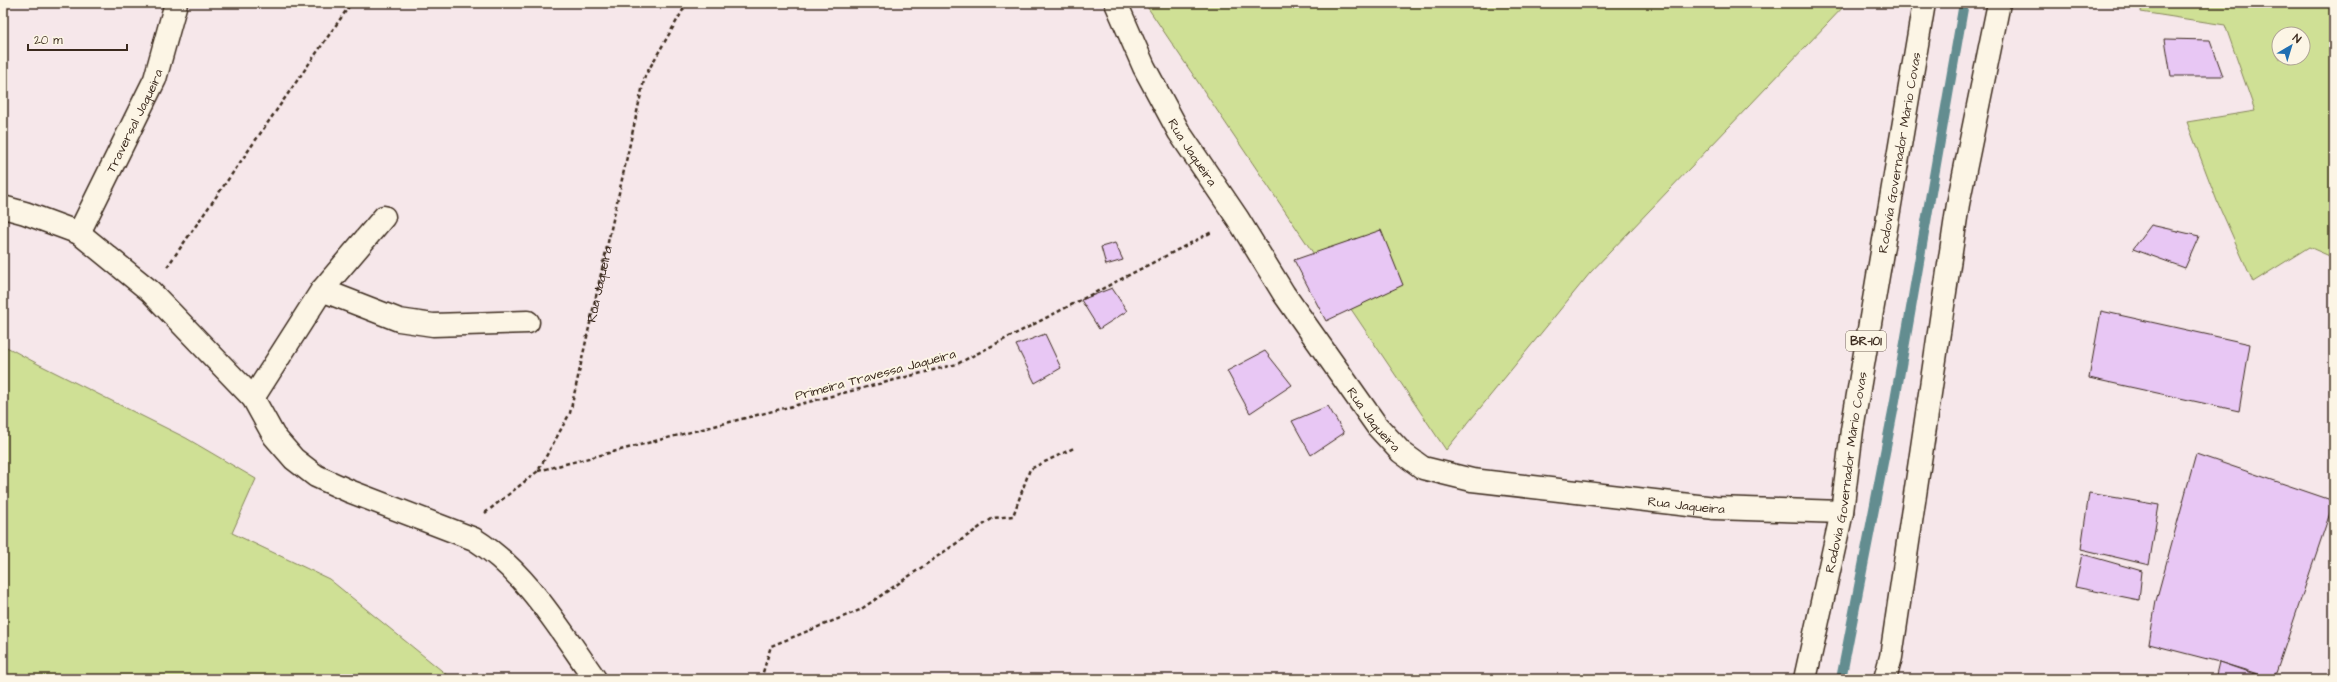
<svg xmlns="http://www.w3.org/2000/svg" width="2337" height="682" font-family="'Architects Daughter',sans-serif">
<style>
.green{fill:#cfe095;stroke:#85855a;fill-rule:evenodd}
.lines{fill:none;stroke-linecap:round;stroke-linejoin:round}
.stream{stroke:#648d90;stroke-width:10}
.building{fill:#e8c7f4;stroke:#3b2a1e}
.minor-casing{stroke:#3b2a1e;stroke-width:25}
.highway-casing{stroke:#3b2a1e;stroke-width:25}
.path{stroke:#3b2a1e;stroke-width:2.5;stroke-dasharray:4 3;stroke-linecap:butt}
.minor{stroke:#fcf5e5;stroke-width:22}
.highway{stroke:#fcf5e5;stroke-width:22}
.labels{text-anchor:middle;stroke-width:4;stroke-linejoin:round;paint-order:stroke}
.shield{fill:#fcf5e5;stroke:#75675a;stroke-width:1}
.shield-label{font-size:12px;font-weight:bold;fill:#3b2a1e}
.street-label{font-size:13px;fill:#3b2a1e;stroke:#fcf5e5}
</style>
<rect width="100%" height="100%" fill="#f6e7ea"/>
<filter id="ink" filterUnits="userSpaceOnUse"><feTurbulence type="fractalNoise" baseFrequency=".025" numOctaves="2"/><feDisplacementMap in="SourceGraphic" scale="8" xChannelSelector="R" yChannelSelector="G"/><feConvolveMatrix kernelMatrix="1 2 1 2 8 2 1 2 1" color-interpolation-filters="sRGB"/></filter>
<g filter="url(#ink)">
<g class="green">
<path d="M1141,3H1847L1590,273L1446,450L1148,8Z"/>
<path d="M2142,3H2334V258L2309,247L2253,282L2217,201L2187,122L2255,111L2225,25L2141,12ZM2279,34H2303V58H2279Z"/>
<path d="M3,345L38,364L186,438L256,479L232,533L329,579L452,679H3Z"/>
</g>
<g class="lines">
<path class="stream" d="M1841,679L1894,406L1964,3"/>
</g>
<g class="building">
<path d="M2165,39L2210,40L2223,76H2171Z"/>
<path d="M2151,225L2199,236L2185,268L2133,249Z"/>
<path d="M1381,230L1403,285L1326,321L1294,260Z"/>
<path d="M1115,243L1123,260L1106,265L1101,247Z"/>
<path d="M1112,288L1127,311L1099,329L1081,300Z"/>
<path d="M2101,311L2250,344L2239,411L2089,378Z"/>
<path d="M1045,334L1061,368L1035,383L1016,345Z"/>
<path d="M1265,351L1292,385L1250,413L1227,371Z"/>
<path d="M1328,406L1344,433L1311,455L1292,421Z"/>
<path d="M2196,454L2334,501L2274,679L2219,662L2149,644L2156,601Z"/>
<path d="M2089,493L2159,505L2149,565L2081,549Z"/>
<path d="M2082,554L2142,571L2139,600L2075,587Z"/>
<path d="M2219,662L2269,679H2215Z"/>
</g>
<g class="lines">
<g class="minor-casing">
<g id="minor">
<path id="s2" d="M1116,3L1144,67L1179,132L1238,219L1284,294L1377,426L1401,452L1423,468L1472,480L1715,508L1842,512"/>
<path d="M3,207L25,213L79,233L150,291L253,398L274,436L294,459L316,476L349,491L474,539C527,572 560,630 595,679"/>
<path id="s3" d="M79,233L155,79L176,3"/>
<path d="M322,290L399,320L433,325L528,322"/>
<path d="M253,398L322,290L384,217"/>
</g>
</g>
<g class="highway-casing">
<g id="highway">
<path id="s4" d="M1805,679L1842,512L1852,430L1924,3"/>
<path d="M1885,679L1891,657L1958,204L1999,3"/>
</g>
</g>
<g class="path">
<path d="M167,267L350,5"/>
<path d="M538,471L957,364L1212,232"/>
<path id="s1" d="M485,513L538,471L570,413L645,76L687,3"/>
<path d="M761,679L771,646L860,610L993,518L1013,516L1030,469L1074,448"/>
</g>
<use href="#minor" class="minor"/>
<use href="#highway" class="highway"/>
</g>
</g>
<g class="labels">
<rect class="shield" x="1846" y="331" width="40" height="20" rx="3"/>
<g class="shield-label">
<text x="1866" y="345">BR-101</text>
</g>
<g class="street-label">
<text dy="5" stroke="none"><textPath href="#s3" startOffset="125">Traversal Jaqueira</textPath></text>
<text dy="5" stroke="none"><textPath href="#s2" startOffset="168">Rua Jaqueira</textPath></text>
<text dy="5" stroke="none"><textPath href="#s4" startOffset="535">Rodovia Governador Mário Covas</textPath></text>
<text dy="5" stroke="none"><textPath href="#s1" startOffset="266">Rua Jaqueira</textPath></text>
<text transform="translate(875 374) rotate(-15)" y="5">Primeira Travessa Jaqueira</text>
<text dy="5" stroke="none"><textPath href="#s2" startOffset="491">Rua Jaqueira</textPath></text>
<text dy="5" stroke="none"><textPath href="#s4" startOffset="211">Rodovia Governador Mário Covas</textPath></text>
<text dy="5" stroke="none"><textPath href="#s2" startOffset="827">Rua Jaqueira</textPath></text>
</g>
</g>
<rect width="2337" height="682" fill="none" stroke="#fcf5e5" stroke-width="16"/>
<rect x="8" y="8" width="2321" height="666" fill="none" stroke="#3b2a1e" stroke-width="1.5" filter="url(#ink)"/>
<g transform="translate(2291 46) rotate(38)"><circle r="19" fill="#fcf5e5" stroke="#afa495"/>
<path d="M0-3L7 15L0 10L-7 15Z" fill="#1f6fb2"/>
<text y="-6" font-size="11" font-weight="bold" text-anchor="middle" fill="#3b2a1e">N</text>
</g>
<path d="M28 44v6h99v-6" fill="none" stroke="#3b2a1e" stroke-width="2"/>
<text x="34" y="44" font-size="12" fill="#3b2a1e" stroke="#fcf5e5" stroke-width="3" paint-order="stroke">20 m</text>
</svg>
